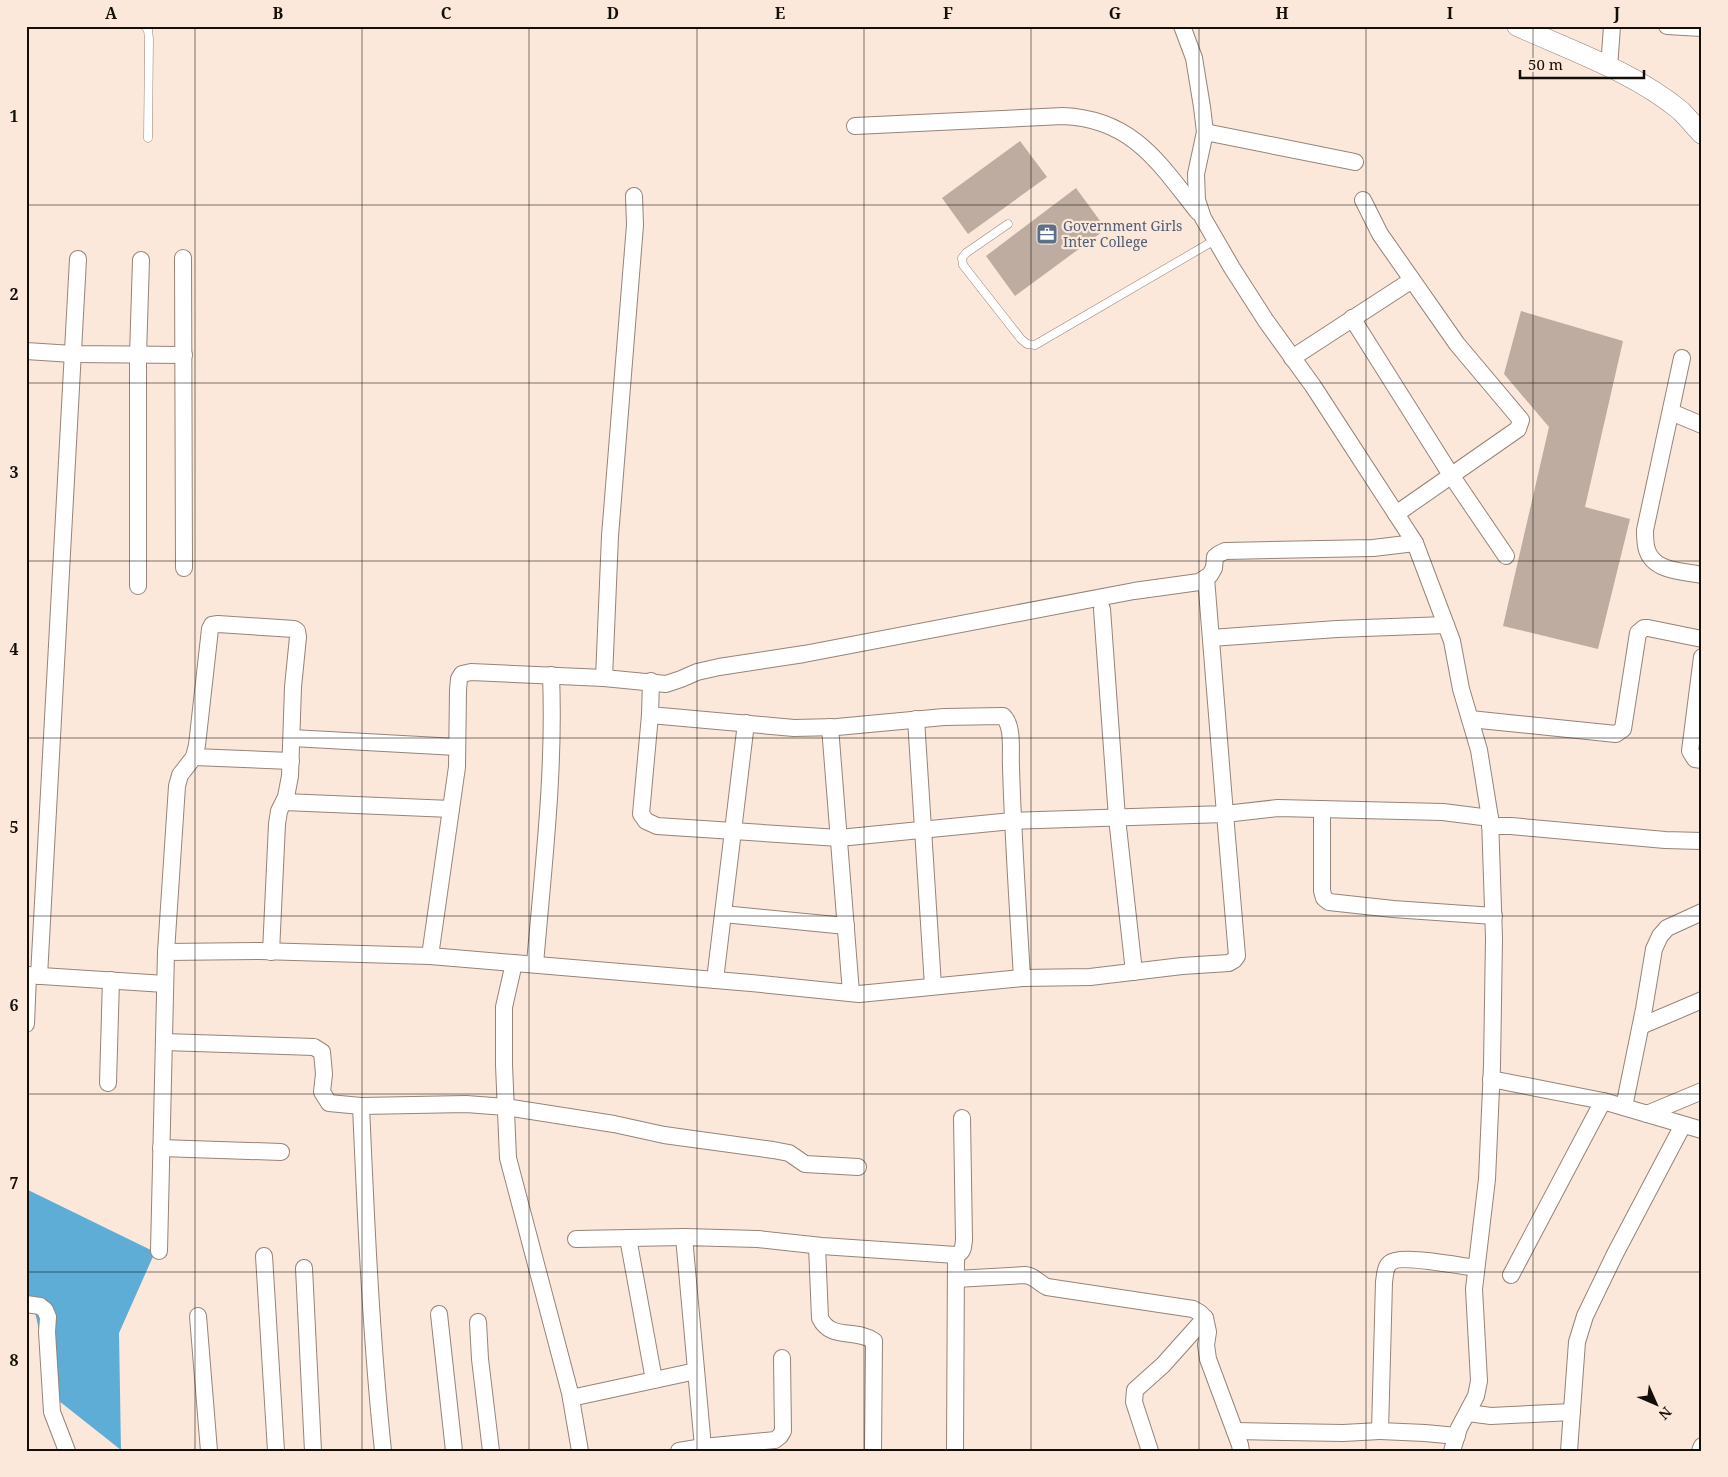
<svg xmlns="http://www.w3.org/2000/svg" width="1728" height="1477" font-family="'Noto Serif',serif">
<style>
.water{fill:#5eadd6}
.building{fill:#bdac9f}
.lines{fill:none;stroke-linecap:round;stroke-linejoin:round}
.service-casing{stroke:#958478;stroke-width:9}
.minor-casing{stroke:#958478;stroke-width:18}
.tertiary-casing{stroke:#958478;stroke-width:21}
.service{stroke:#fff;stroke-width:8}
.minor{stroke:#fff;stroke-width:16}
.tertiary{stroke:#fff;stroke-width:20}
.grid{fill:none;stroke:#140e09;stroke-width:1;stroke-opacity:0.55}
.labels{text-anchor:middle;stroke-width:4.5;stroke-linejoin:round;paint-order:stroke}
.service-label{font-size:14px;fill:#4e5e75;stroke:#fbe8db;text-anchor:start}
.neatline{fill:none;stroke:#140e09;stroke-width:2}
.grid-label{font-size:16px;text-anchor:middle;font-weight:bold;fill:#140e09}
</style>
<rect width="100%" height="100%" fill="#fbe8db"/>
<path class="water" d="M26,1189L155,1252L119,1333L121,1450L54,1397L35,1312L26,1296Z"/>
<g class="building">
<path d="M1020,141L1047,177L968,234L942,198Z"/>
<path d="M1076,188L1106,229L1015,296L986,256Z"/>
<path d="M1521,311L1623,341L1585,507L1630,519L1598,649L1503,626L1549,427L1504,374Z"/>
</g>
<g class="lines">
<g class="service-casing">
<g id="service">
<path d="M145,26L148,30L149,39L148,138"/>
<path d="M1008,224L966,253L962,258L963,265L1021,339L1027,344L1035,345L1215,240"/>
</g>
</g>
<g class="minor-casing">
<g id="minor">
<path d="M1182,26L1194,58L1202,107L1205,132L1196,174L1197,200L1203,218L1232,268L1266,321L1313,386L1415,543L1452,641L1461,689L1479,750L1490,818L1494,938L1492,1066L1487,1179L1474,1289L1479,1381L1476,1396L1459,1428L1452,1451"/>
<path d="M1667,26L1702,28"/>
<path d="M1609,68L1612,26"/>
<path d="M855,126L1063,116C1133,119 1159,163 1198,212"/>
<path d="M1205,132L1355,162"/>
<path d="M1363,200L1380,234L1457,344L1521,420L1518,429L1396,514"/>
<path d="M183,258L184,568"/>
<path d="M1352,318L1451,475L1506,556"/>
<path d="M26,351L73,354L184,355"/>
<path d="M1292,358L1412,280"/>
<path d="M1682,358L1645,530C1645,537 1645,544 1647,550C1654,572 1683,571 1702,575"/>
<path d="M1671,412L1702,425"/>
<path d="M1415,543L1373,548L1225,551L1219,554L1215,557L1214,568L1210,575L1199,582L1134,591L804,654L719,667L697,672L681,679L666,684L604,678L471,672L462,674L459,679L458,690L457,767L430,956L751,983L859,994L1022,978L1090,977L1182,966L1229,963L1234,960L1237,956L1225,814L1278,808L1443,812L1490,818"/>
<path d="M138,586V355L141,260"/>
<path d="M1102,609L1117,818L1134,972"/>
<path d="M1211,638L1337,629L1446,625"/>
<path d="M1702,657L1690,751L1695,759L1702,760"/>
<path d="M604,678L610,536L635,225L634,196"/>
<path d="M651,681L650,715L794,728L837,727L944,717L1003,716C1014,726 1010,752 1011,767C1013,837 1018,908 1022,978"/>
<path d="M650,715L641,814L646,821L657,826L839,838L1012,821L1225,814L1206,578"/>
<path d="M916,719L933,986"/>
<path d="M1470,719L1616,734L1623,729L1638,633L1644,628H1648L1702,639"/>
<path d="M830,727L851,993"/>
<path d="M292,738L457,747"/>
<path d="M194,757L291,761"/>
<path d="M284,802L451,809"/>
<path d="M1322,809V891L1324,898L1329,902L1393,909L1494,916"/>
<path d="M1490,826H1511L1665,840L1702,841"/>
<path d="M723,914L846,926"/>
<path d="M166,952L177,786L180,775L194,757L197,745L210,629L212,625L218,624L294,629L297,631L298,637L293,687L290,776L286,797L279,811L277,824L271,952"/>
<path d="M514,963L504,1007V1065L508,1158L570,1393L580,1451"/>
<path d="M535,964C543,869 555,772 551,675"/>
<path d="M26,975L165,984"/>
<path d="M39,976L78,259"/>
<path d="M715,980L746,723"/>
<path d="M26,1024L28,975"/>
<path d="M1641,1026L1702,1000"/>
<path d="M164,1042L314,1047L322,1052L324,1074L322,1092L329,1103L361,1106C366,1221 371,1336 383,1451"/>
<path d="M1491,1079L1603,1101L1702,1130"/>
<path d="M108,1083L111,980"/>
<path d="M361,1106L466,1104L506,1107L614,1124L664,1135L773,1150L789,1153L805,1164L858,1167"/>
<path d="M1624,1107L1644,1009L1654,949L1660,936L1667,928L1702,912"/>
<path d="M1647,1114L1702,1091"/>
<path d="M161,1148L281,1152"/>
<path d="M628,1238L654,1380"/>
<path d="M576,1239L684,1237"/>
<path d="M817,1246L820,1318C831,1341 856,1328 874,1341L873,1451"/>
<path d="M159,1251L166,952L260,951L430,956"/>
<path d="M264,1256L276,1451"/>
<path d="M304,1268L313,1451"/>
<path d="M1511,1275L1603,1101"/>
<path d="M956,1279L1025,1275C1035,1276 1038,1283 1047,1287L1193,1309L1200,1313L1205,1318L1208,1332L1206,1345L1208,1359L1240,1445L1241,1451"/>
<path d="M26,1304L40,1306L45,1310L48,1317L47,1332L52,1412L67,1451"/>
<path d="M439,1314L454,1451"/>
<path d="M198,1316L209,1451"/>
<path d="M478,1322L480,1359L491,1451"/>
<path d="M782,1358L783,1431L780,1436L775,1440L703,1447L684,1237L758,1239L822,1246L956,1255C964,1252 963,1247 964,1240L962,1118"/>
<path d="M571,1398L696,1371"/>
<path d="M1468,1413L1491,1416L1572,1412"/>
<path d="M1235,1431L1343,1433L1380,1431"/>
<path d="M1457,1436L1425,1433L1380,1431L1384,1282C1385,1276 1385,1267 1390,1263C1399,1254 1461,1266 1476,1268"/>
<path d="M679,1451L703,1447V1451"/>
<path d="M955,1451L956,1255"/>
<path d="M1150,1451L1134,1402L1135,1390L1163,1365L1205,1318"/>
<path d="M1569,1451L1577,1342L1585,1316L1615,1254L1683,1125"/>
<path d="M1700,1451L1702,1446"/>
</g>
</g>
<g class="tertiary-casing">
<path id="tertiary" d="M1517,26C1572,51 1634,72 1681,111C1688,118 1695,127 1702,134"/>
</g>
<use href="#service" class="service"/>
<use href="#minor" class="minor"/>
<use href="#tertiary" class="tertiary"/>
</g>
<path class="grid" d="M195,26V1451M362,26V1451M529,26V1451M697,26V1451M864,26V1451M1031,26V1451M1199,26V1451M1366,26V1451M1533,26V1451M26,205H1702M26,383H1702M26,561H1702M26,738H1702M26,916H1702M26,1094H1702M26,1272H1702"/>
<defs>
<g id="office-square" transform="scale(1.125)"><rect x="-9" y="-9" width="18" height="18" rx="4" fill="#5c6f8a" stroke="#fbe8db"/><path d="M-6-3h4V-5.5h4V-3h4V5H-6ZM-1-4.5V-3h2v-1.5ZM-6 0V1H6V0Z" fill="#fff"/></g>
</defs>
<g fill-rule="evenodd">
<use href="#office-square" x="1047" y="234"/>
</g>
<g class="labels">
<g class="service-label">
<text x="1063" y="231">Government Girls<tspan x="1063" dy="16">Inter College</tspan></text>
</g>
</g>
<rect width="1728" height="1477" fill="none" stroke="#fbe8db" stroke-width="55"/>
<g transform="translate(1656 1404) rotate(135)" stroke="#fbe8db" stroke-width="4" paint-order="stroke">
<path d="M0-4L9 19L0 12L-9 19Z" fill="#140e09"/>
<text y="-8" font-size="14" font-weight="bold" text-anchor="middle" fill="#140e09">N</text>
</g>
<path d="M1520 70v8h124v-8" fill="none" stroke="#140e09" stroke-width="2.5"/>
<text x="1528" y="70" font-size="15" fill="#140e09" stroke="#fbe8db" stroke-width="4" paint-order="stroke">50 m</text>
<rect x="28" y="28" width="1672" height="1422" class="neatline"/>
<g class="grid-label">
<text x="111" y="19">A</text>
<text x="278" y="19">B</text>
<text x="446" y="19">C</text>
<text x="613" y="19">D</text>
<text x="780" y="19">E</text>
<text x="948" y="19">F</text>
<text x="1115" y="19">G</text>
<text x="1282" y="19">H</text>
<text x="1450" y="19">I</text>
<text x="1617" y="19">J</text>
<text x="14" y="122">1</text>
<text x="14" y="300">2</text>
<text x="14" y="478">3</text>
<text x="14" y="655">4</text>
<text x="14" y="833">5</text>
<text x="14" y="1011">6</text>
<text x="14" y="1189">7</text>
<text x="14" y="1366">8</text>
</g>
</svg>
